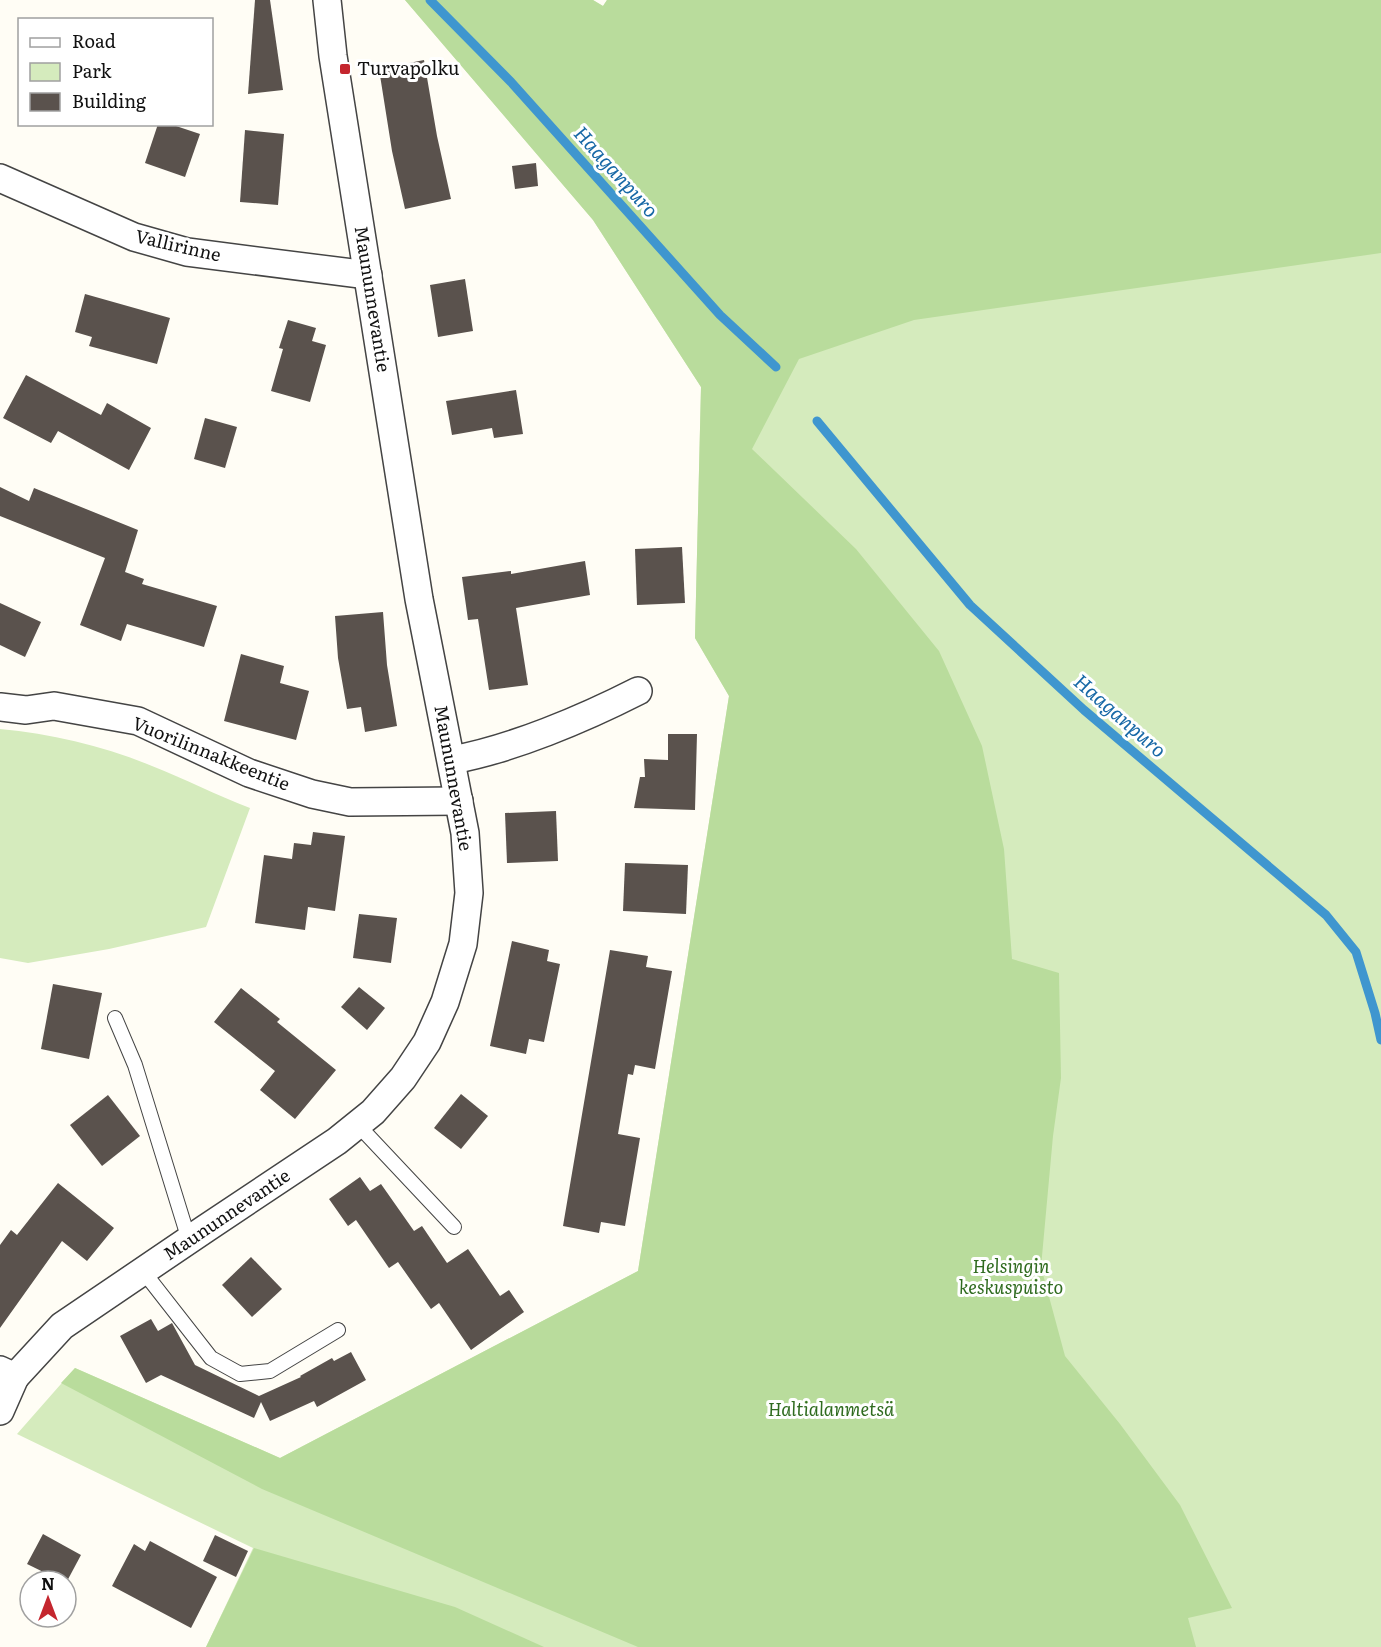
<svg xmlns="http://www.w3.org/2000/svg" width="1381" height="1647" font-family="Literata,serif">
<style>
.green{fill:#d5ebbd}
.forest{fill:#b9dc9c}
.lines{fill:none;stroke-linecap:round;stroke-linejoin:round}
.stream{stroke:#3f96cf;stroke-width:9}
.building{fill:#5a524d}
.lane-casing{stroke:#444;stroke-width:16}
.street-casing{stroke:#444;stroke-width:30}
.lane{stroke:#fff;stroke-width:14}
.street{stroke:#fff;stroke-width:27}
.poi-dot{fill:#c4262e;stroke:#fff;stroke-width:2}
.labels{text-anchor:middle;stroke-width:6;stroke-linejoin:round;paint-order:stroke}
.poi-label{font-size:18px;fill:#111;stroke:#fff;text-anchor:start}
.street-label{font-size:18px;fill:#111;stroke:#fff}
.park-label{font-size:18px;font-style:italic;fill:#2f6b1f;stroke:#fff}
.water-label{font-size:20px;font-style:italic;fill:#1768a6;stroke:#fff}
</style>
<rect width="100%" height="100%" fill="#fffdf5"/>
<g class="green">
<path d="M405,0H593L603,6L607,0H1381V1647H206L253,1548L17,1434L75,1368L280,1458L638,1271L729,696L695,638L701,387L593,220Z"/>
<path d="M0,729C52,734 104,746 152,766C185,779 216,795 250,808L206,927L109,949L28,963L0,958Z"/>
</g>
<g class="forest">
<path d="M405,0H593L603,6L607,0H1381V253L914,320L799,359L752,449L856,549L939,651L982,746L1004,849L1012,959L1059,973L1061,1078L1053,1136L1041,1267L1065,1356L1120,1424L1180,1505L1232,1608L1188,1618L1196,1647H638L262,1489L61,1383L75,1368L280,1458L638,1271L729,696L695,638L701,387L593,220Z"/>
<path d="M254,1548L455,1607L544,1647H206Z"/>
</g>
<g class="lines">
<g class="stream">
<path d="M430,0L511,82L720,315L776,367"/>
<path d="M817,421L970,605L1084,710L1326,915L1356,952L1375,1013L1381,1040"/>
</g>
</g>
<g class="building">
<path d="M255,0H270L283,90L248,94Z"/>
<path d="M424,60L437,136L451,199L405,209L392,151L379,69Z"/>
<path d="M158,124L173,125L200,134L185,177L145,163Z"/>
<path d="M245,130L284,134L278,205L240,202Z"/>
<path d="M536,163L538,186L515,189L512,166Z"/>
<path d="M465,279L473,331L438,337L430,285Z"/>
<path d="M85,294L170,318L157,364L89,346L92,337L75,332Z"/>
<path d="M288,320L316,328L312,341L326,345L310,402L271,391L283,349L279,348Z"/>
<path d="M26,375L101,415L107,403L151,428L129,470L58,431L51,443L3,418Z"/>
<path d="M516,390L523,434L494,438L492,428L452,435L446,401Z"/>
<path d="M205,418L237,427L225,468L194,459Z"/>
<path d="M0,487L29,501L34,488L138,530L125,572L144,579L142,584L217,606L204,647L127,624L121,641L80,625L105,558L0,516Z"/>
<path d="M682,547L685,603L637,605L635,549Z"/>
<path d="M585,561L590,595L516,608L528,685L489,690L478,619L468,620L462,577L511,571V574Z"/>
<path d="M0,603L41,622L25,657L0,645Z"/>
<path d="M383,612L387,665L397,726L365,732L361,707L347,709L338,658L335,616Z"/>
<path d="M241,654L284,666L280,683L309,691L296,740L224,721Z"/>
<path d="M668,734H697L695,810L634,808L640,777H645L644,759L668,760Z"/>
<path d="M556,811L558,861L507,863L505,813Z"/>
<path d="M313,832L345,836L335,911L308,907L305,930L255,923L264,855L292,859L294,843L311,845Z"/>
<path d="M625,863L688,865L686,914L623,911Z"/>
<path d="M359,914L397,918L391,963L353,958Z"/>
<path d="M512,941L549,950L547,961L560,964L544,1042L529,1039L526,1054L490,1046Z"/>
<path d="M610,950L648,956L646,967L672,971L655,1069L635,1065L633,1075L628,1074L618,1134L640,1138L625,1226L601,1222L599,1233L563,1226Z"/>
<path d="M53,984L102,993L89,1059L41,1049Z"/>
<path d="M359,987L385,1008L367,1030L341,1007Z"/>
<path d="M241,988L280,1019L277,1022L336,1070L295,1119L260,1090L275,1071L214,1022Z"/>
<path d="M461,1094L488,1116L461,1149L434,1128Z"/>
<path d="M108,1095L140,1136L102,1166L70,1125Z"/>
<path d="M360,1177L370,1191L381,1184L414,1231L422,1226L447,1263L468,1249L500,1296L509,1290L524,1312L471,1350L439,1303L431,1309L398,1262L389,1268L356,1220L348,1226L329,1199Z"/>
<path d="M58,1183L114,1228L87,1261L62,1241L0,1328V1245L11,1230L17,1235Z"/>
<path d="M251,1257L282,1289L252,1317L222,1285Z"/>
<path d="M151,1319L158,1331L172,1323L195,1365L259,1396L301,1377L300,1376L332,1358L334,1361L351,1352L366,1380L317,1407L314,1401L270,1421L261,1402L254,1418L161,1375L146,1383L120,1336Z"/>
<path d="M43,1534L81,1555L66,1583L27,1564Z"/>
<path d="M215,1535L248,1551L236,1577L203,1561Z"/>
<path d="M150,1541L217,1577L191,1628L112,1586L134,1544L145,1551Z"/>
</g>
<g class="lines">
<g class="lane-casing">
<g id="lane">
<path d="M115,1018L135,1065L189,1240"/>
<path d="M358,1125L454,1227"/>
<path d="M143,1271L211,1358L240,1374L270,1371L338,1330"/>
</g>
</g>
<g class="street-casing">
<g id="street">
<path d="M0,178L134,237L187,252L368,275"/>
<path d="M0,707L26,710L54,706L138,721L249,773L312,794L350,802L459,801"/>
<path d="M452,760C512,749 583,719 638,691"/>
<path d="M0,1370L15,1377L62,1326L205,1229L337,1141L373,1112L403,1078L427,1042L445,1002L463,944L469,893L465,833L419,599L333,56L327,0"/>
<path d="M0,1411L15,1377"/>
</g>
</g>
<use href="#lane" class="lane"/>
<use href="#street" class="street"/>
</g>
<rect class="poi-dot" x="339" y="63" width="12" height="12" rx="3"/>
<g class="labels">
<g class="poi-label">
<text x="357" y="75">Turvapolku</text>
</g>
<g class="street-label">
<text transform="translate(178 246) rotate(13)" y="6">Vallirinne</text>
<text transform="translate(372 299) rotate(81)" y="6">Maununnevantie</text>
<text transform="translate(211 754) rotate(22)" y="6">Vuorilinnakkeentie</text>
<text transform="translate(453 778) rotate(80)" y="6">Maununnevantie</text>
<text transform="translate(227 1215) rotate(-34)" y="6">Maununnevantie</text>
</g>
<g class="park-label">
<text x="1011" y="1273">Helsingin<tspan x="1011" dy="21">keskuspuisto</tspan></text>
<text x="831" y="1416">Haltialanmetsä</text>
</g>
<g class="water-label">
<text transform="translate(616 172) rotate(48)" y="7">Haaganpuro</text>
<text transform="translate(1120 716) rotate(41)" y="7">Haaganpuro</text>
</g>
</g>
<rect x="18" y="18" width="195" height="108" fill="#ffffff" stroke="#a0a0a0" stroke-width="1.5"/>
<rect x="30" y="38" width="30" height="9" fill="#ffffff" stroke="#a0a0a0" stroke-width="1.5"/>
<text x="72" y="48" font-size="18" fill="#111111">Road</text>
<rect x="30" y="63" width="30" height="18" fill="#d5ebbd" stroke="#a0a0a0" stroke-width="1.5"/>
<text x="72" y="78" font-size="18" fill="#111111">Park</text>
<rect x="30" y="93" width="30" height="18" fill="#5a524d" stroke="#a0a0a0" stroke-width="1.5"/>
<text x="72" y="108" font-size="18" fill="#111111">Building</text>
<g transform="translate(48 1599)"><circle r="28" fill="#ffffff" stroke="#a0a0a0" stroke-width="1.5"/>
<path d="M0-4.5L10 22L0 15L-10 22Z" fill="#c4262e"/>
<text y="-9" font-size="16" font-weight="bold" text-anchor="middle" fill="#111111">N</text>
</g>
</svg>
